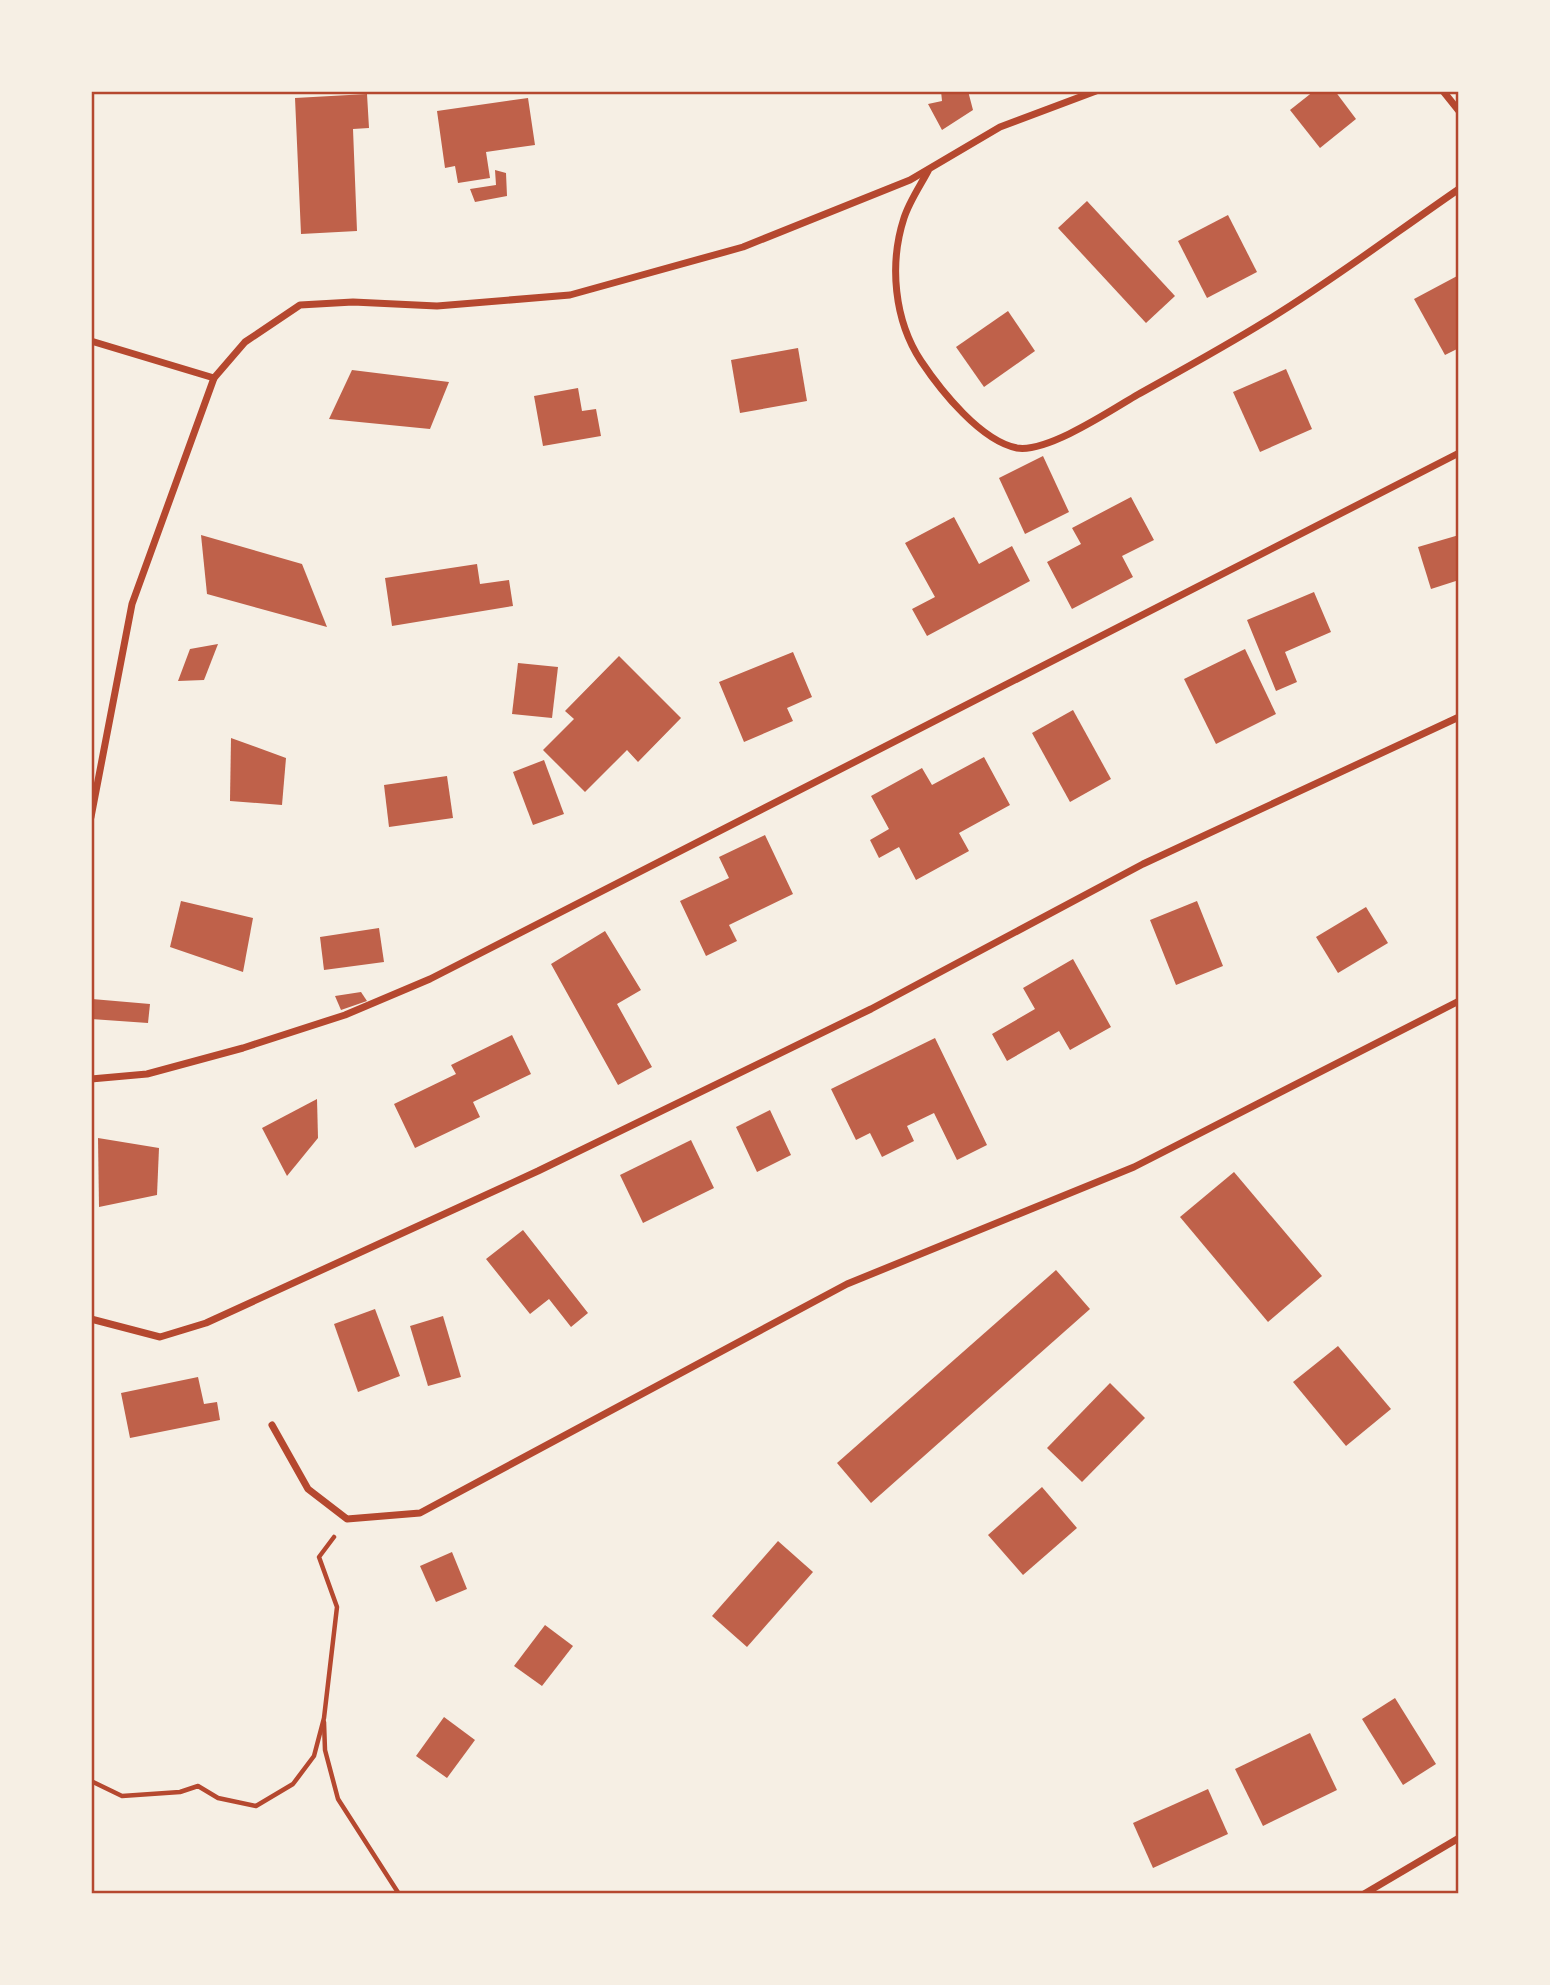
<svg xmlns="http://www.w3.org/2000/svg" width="1550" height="1985" font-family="Karla,sans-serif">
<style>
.building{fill:#bf614a}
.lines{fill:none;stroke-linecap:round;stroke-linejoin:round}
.path{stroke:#b5482f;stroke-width:4.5}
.minor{stroke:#b5482f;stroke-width:7}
.neatline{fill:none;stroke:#b5482f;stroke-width:2.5}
</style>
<rect width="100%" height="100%" fill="#f6efe4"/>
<g class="building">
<path d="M941,91H968L973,110L942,130L928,104L942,101Z"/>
<path d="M1314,91H1335L1356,119L1320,148L1290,110Z"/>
<path d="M367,94L369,128L353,129L357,231L301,234L295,98Z"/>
<path d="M528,98L535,145L486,152L490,178L458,183L455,166L445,168L437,111Z"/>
<path d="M495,170L506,173L507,196L475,202L470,189L496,185Z"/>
<path d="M1087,201L1175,296L1146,323L1058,228Z"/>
<path d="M1228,215L1257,272L1207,298L1178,241Z"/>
<path d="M1459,275V348L1445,355L1414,299Z"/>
<path d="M1008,311L1035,351L984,387L956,347Z"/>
<path d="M798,348L807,401L740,413L731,360Z"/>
<path d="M1286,369L1312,429L1260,452L1233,392Z"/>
<path d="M352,370L449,382L430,429L329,419Z"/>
<path d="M578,388L582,411L596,409L601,436L543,446L534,396Z"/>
<path d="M1043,456L1069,512L1025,534L999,478Z"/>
<path d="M1131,497L1154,540L1122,556L1133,577L1072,609L1047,562L1081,544L1072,528Z"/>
<path d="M954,517L979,564L1012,546L1030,581L927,636L912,609L935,597L905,543Z"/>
<path d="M201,535L302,564L327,627L207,594Z"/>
<path d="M1459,535V580L1431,589L1418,547Z"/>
<path d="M477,564L480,584L509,580L513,606L392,626L385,578Z"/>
<path d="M1314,592L1331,632L1285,652L1297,682L1276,691L1247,620Z"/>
<path d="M218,644L204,680L178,681L190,649Z"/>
<path d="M1245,649L1276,714L1216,744L1184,679Z"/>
<path d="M793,652L812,697L787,708L793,721L744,742L719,682Z"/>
<path d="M619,656L681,718L638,762L627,750L585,792L543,750L574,719L565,711Z"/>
<path d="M518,663L558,667L552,718L512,714Z"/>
<path d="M1073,710L1111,779L1070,802L1032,733Z"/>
<path d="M231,738L286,758L282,805L230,801Z"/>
<path d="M984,757L1010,805L959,833L969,851L916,880L899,847L879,858L870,840L889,829L871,796L922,768L932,785Z"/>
<path d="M544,760L564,814L533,825L513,772Z"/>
<path d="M447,776L453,818L389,827L384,785Z"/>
<path d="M765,835L793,894L729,925L737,941L706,956L680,901L729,878L719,857Z"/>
<path d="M181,901L253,918L243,972L170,947Z"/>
<path d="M1197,901L1223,966L1176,985L1150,920Z"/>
<path d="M1366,907L1388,943L1338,973L1316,937Z"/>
<path d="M379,928L384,962L324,970L320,937Z"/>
<path d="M605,931L641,990L617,1004L652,1067L618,1085L551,964Z"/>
<path d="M1073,959L1111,1027L1070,1050L1059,1031L1007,1061L992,1034L1035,1009L1023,988Z"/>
<path d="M361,992L367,1001L341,1010L335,996Z"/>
<path d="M92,999L150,1004L148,1023L91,1019Z"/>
<path d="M512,1035L531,1074L473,1102L480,1117L415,1148L394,1104L456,1074L451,1065Z"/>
<path d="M935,1038L987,1145L957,1160L934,1113L907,1126L914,1141L882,1157L870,1133L856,1140L831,1089Z"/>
<path d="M317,1099L318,1138L287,1176L262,1128Z"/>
<path d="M770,1110L791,1155L757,1172L736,1127Z"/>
<path d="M98,1138L159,1148L157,1195L99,1207Z"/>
<path d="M691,1140L714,1188L643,1223L620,1175Z"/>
<path d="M1234,1172L1322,1276L1268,1322L1180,1217Z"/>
<path d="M523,1230L588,1313L571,1327L549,1299L530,1314L486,1259Z"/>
<path d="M1056,1270L1090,1309L871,1503L837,1463Z"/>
<path d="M375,1309L400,1376L358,1392L334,1324Z"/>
<path d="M443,1316L461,1377L428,1386L410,1326Z"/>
<path d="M1338,1346L1391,1409L1346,1446L1293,1382Z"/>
<path d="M198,1377L204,1404L217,1402L220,1420L130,1438L121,1393Z"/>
<path d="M1110,1383L1145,1418L1082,1482L1047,1448Z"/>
<path d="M1042,1487L1077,1528L1023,1575L988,1535Z"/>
<path d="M778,1541L813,1572L747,1647L712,1616Z"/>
<path d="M452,1552L467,1589L436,1602L420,1566Z"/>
<path d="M545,1625L573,1646L542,1686L514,1666Z"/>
<path d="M1395,1698L1436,1764L1403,1785L1362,1719Z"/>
<path d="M444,1717L475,1740L447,1778L416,1756Z"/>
<path d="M1310,1733L1337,1790L1263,1826L1235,1769Z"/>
<path d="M1208,1789L1228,1834L1153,1868L1133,1823Z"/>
</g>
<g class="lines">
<g class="path">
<path d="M324,1722L325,1750L338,1799L399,1894"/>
<path d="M91,1781L122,1796L180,1792L198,1786L218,1798L256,1806L293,1784L314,1756L324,1718L337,1607L319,1557L334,1537"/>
</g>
<g class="minor">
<path d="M1443,91L1459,111"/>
<path d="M928,171C920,186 909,202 904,218C889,264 894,320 921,361C941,391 981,441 1017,448C1047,453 1110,411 1137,395C1180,371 1224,347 1266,321C1332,281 1395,233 1459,189"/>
<path d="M91,341L214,378"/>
<path d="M91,817L132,604L214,378L245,342L300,305L353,302L437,306L570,295L743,247L910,180L1000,127L1096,91"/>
<path d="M91,1079L147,1074L243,1048L345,1015L430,979L1459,453"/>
<path d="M91,1319L160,1337L206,1323L538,1171L871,1009L1143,864L1459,717"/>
<path d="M272,1425L308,1489L347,1519L420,1513L847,1284L1134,1167L1459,1001"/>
<path d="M1364,1894L1459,1838"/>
</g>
</g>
<rect width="1550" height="1985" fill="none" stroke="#f6efe4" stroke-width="186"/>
<rect x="93" y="93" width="1364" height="1799" class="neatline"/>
</svg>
